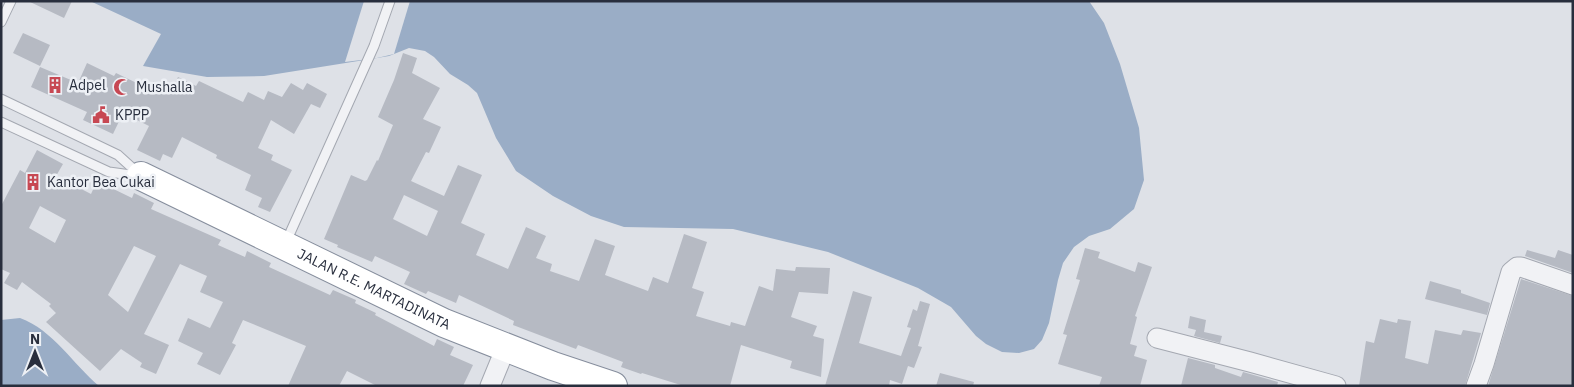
<svg xmlns="http://www.w3.org/2000/svg" width="1574" height="387" font-family="'IBM Plex Sans',sans-serif">
<style>
.water{fill:#9aadc6}
.pier{fill:#dee1e7}
.building{fill:#b6bac3;fill-rule:evenodd}
.lines{fill:none;stroke-linecap:round;stroke-linejoin:round}
.lane-casing{stroke:#a4a8b1;stroke-width:11}
.street-casing{stroke:#a4a8b1;stroke-width:21}
.highway-casing{stroke:#868e9d;stroke-width:30}
.lane{stroke:#f1f2f5;stroke-width:9}
.street{stroke:#f1f2f5;stroke-width:19}
.highway{stroke:#fff;stroke-width:28}
.labels{text-anchor:middle;stroke-width:5;stroke-linejoin:round;paint-order:stroke}
.poi-label{font-size:14px;fill:#282e3d;stroke:#edf0f5;text-anchor:start}
.street-label{font-size:14px;fill:#282e3d;stroke:#edf0f5}
</style>
<rect width="100%" height="100%" fill="#dee1e7"/>
<g class="water">
<path d="M90,1H1089L1104,23L1120,64L1139,128L1144,180L1134,209L1110,229L1089,236L1074,247L1063,263L1058,280L1049,323L1042,340L1034,349L1019,353L1002,352L986,344L976,336L951,307L918,288L828,252L733,229L624,227L591,216L553,196L516,171L496,138L477,93L468,85L450,74L434,57L425,51L409,48L389,56L377,58L264,76L207,77L143,66L161,34Z"/>
<path d="M20,318C53,330 73,364 99,386H1V320Z"/>
</g>
<path class="pier" d="M364,1H410L394,54L377,58L345,62Z"/>
<g class="building">
<path d="M28,1H72L64,18Z"/>
<path d="M23,33L50,45L40,66L13,53Z"/>
<path d="M403,53L417,58L412,73L440,88L423,119L441,127L429,153L426,152L411,181L444,196L458,165L482,175L461,223L485,234L476,255L508,269L526,227L546,236L536,258L552,264L550,271L579,281L595,239L615,246L605,275L648,291L653,277L668,283L684,234L707,242L692,288L704,292L696,316L730,326L731,322L745,326L759,286L773,291L776,269L795,271L796,267L830,268L828,294L799,292L791,317L817,326L813,336L824,339L821,377L790,368L792,361L741,345L730,386H684L642,373L641,374L621,367L623,362L578,345L576,349L513,325L514,321L459,295L456,303L428,291L426,294L404,284L410,272L375,256L372,262L337,247L338,245L324,239L351,175L365,181L367,180L377,160L378,161L393,125L378,117L394,80ZM404,195L438,211L427,236L393,219Z"/>
<path d="M87,63L114,76L116,73L149,89L153,81L172,90L178,77L196,86L199,81L243,102L248,92L264,100L268,91L282,97L291,83L303,90L307,83L327,94L320,108L311,104L294,134L271,120L258,148L273,155L271,160L292,170L270,212L258,207L262,198L245,190L251,175L216,158L217,155L182,137L172,158L163,154L160,161L137,150L149,126L123,113L113,134L83,120L87,112L31,87L40,67L78,83Z"/>
<path d="M37,150L63,164L56,176L91,194L97,181L132,198L134,193L154,203L151,209L221,240L218,245L245,257L247,251L271,263L269,267L330,295L333,290L356,300L355,303L376,313L375,315L434,346L437,339L454,347L450,355L473,365L463,386H377L347,371L339,386H288L306,346L243,320L232,343L236,345L220,375L197,364L203,353L178,341L188,318L210,328L223,302L200,292L207,276L180,264L144,334L169,345L156,374L140,367L142,363L121,349L100,371L46,322L56,313L49,306L51,304L22,282L17,290L4,283L10,273L1,269V206L20,170L25,173ZM40,206L66,220L55,243L29,228ZM134,246L156,256L128,312L108,295Z"/>
<path d="M1085,248L1100,252L1098,258L1135,272L1138,262L1152,267L1135,316L1137,317L1130,344L1137,346L1134,356L1147,360L1140,386H1099L1102,377L1058,364L1067,335L1063,334L1080,280L1076,279Z"/>
<path d="M1527,250L1555,258L1558,250L1573,255V273L1525,256Z"/>
<path d="M1521,279L1573,296V386H1488Z"/>
<path d="M1430,281L1461,290V293L1490,303L1487,315L1425,299Z"/>
<path d="M853,291L872,297L859,343L901,356L911,328L907,327L913,309L917,311L920,301L930,304L918,346L922,347L914,368L908,366L902,384L890,380L889,386H825Z"/>
<path d="M1190,316L1206,320L1204,332L1222,336L1220,343L1194,336L1196,330L1188,328Z"/>
<path d="M1380,319L1397,323L1398,319L1411,321L1405,358L1428,364L1435,330L1461,335L1463,330L1481,333L1465,386H1359L1366,341L1374,343Z"/>
<path d="M1188,358L1215,365V368L1241,377L1243,372L1278,382L1277,386H1181Z"/>
<path d="M940,373L974,382L973,386H936Z"/>
</g>
<g class="lines">
<g class="lane-casing">
<g id="lane">
<path d="M1,22L11,1"/>
<path d="M1,99L118,155L140,175"/>
<path d="M1,122L109,172L138,176"/>
<path d="M286,242L374,46L390,1"/>
</g>
</g>
<g class="street-casing">
<g id="street">
<path d="M1157,338L1250,362L1336,386"/>
<path d="M490,386L506,347"/>
<path d="M1476,386L1484,364L1511,272L1517,267H1521L1573,285"/>
</g>
</g>
<g class="highway-casing">
<g id="highway">
<path id="s1" d="M141,176L444,323L553,366L613,386"/>
</g>
</g>
<use href="#lane" class="lane"/>
<use href="#street" class="street"/>
<use href="#highway" class="highway"/>
</g>
<defs>
<g id="building-bare" transform="scale(1.35)"><path d="M-4-6H4V6H1V3H-1V6H-4ZM-2.5-4.3h1.7v1.8h-1.7ZM.8-4.3h1.7v1.8H.8ZM-2.5-1h1.7V.8h-1.7ZM.8-1h1.7V.8H.8Z" fill="#c74853" stroke="#edf0f5" stroke-width="2.5" paint-order="stroke"/></g>
<g id="mosque-bare" transform="scale(1.35)"><path d="M3.5-4.9A6 6 0 1 0 3.5 4.9A5 5 0 1 1 3.5-4.9Z" fill="#c74853" stroke="#edf0f5" stroke-width="2.5" paint-order="stroke"/></g>
<g id="civic-bare" transform="scale(1.35)"><path d="M-.6-6.5H3V-4.5H.6V-3L4-1V1h2V6H-6V1h2V-1L-.6-3ZM-1.2 2.5V6h2.4V2.5Z" fill="#c74853" stroke="#edf0f5" stroke-width="2.5" paint-order="stroke"/></g>
</defs>
<g fill-rule="evenodd">
<use href="#building-bare" x="55" y="85"/>
<use href="#mosque-bare" x="122" y="87"/>
<use href="#civic-bare" x="101" y="115"/>
<use href="#building-bare" x="33" y="182"/>
</g>
<g class="labels">
<g class="poi-label">
<text x="69" y="90">Adpel</text>
<text x="136" y="92">Mushalla</text>
<text x="115" y="120">KPPP</text>
<text x="47" y="187">Kantor Bea Cukai</text>
</g>
<g class="street-label">
<text dy="5" stroke="none"><textPath href="#s1" startOffset="259">JALAN R.E. MARTADINATA</textPath></text>
</g>
</g>
<rect width="1574" height="387" fill="none" stroke="#282e3d" stroke-width="5"/>
<g transform="translate(35 352)" stroke="#edf0f5" stroke-width="4" paint-order="stroke">
<path d="M0-4L9 19L0 12L-9 19Z" fill="#282e3d"/>
<text y="-8" font-size="14" font-weight="bold" text-anchor="middle" fill="#282e3d">N</text>
</g>
</svg>
